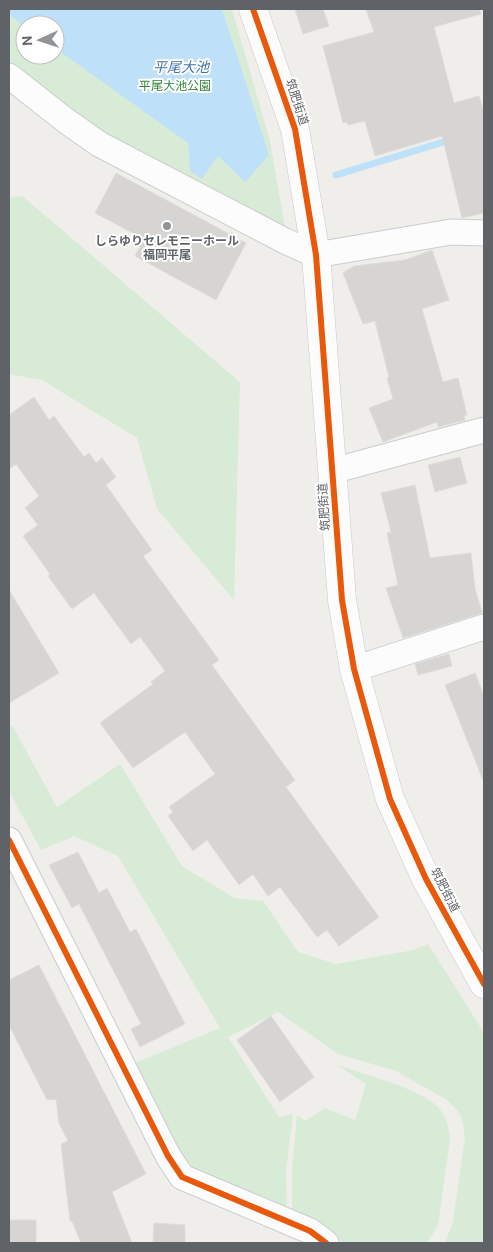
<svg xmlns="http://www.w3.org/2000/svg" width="493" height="1252" font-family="Ubuntu,'Noto Sans JP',sans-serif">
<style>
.green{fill:#d8ebd6;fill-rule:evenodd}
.water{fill:#bfe0f9}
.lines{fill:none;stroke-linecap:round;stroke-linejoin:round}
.stream{stroke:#bfe0f9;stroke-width:7}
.building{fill:#d6d5d3;stroke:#deddd9}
.street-casing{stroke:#cbcccc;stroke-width:27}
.secondary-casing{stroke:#cacacb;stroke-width:29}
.street{stroke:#fdfcfc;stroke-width:25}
.secondary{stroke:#fdfcfc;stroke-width:28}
.cycleway-casing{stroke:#fff;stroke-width:9}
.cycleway{stroke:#e8590c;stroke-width:6}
.poi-dot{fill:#919496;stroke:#fff;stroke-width:2}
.labels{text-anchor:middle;stroke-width:4;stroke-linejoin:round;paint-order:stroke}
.park-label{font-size:12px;fill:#348238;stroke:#fff}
.street-label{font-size:12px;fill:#5f6368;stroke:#fff}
.poi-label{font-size:12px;font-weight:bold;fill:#5f6368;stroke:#fff}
.water-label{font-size:14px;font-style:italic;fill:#4174aa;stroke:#fff}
</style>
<rect width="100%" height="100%" fill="#efeeea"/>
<g class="green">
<path d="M9,9H232L270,141L285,228L97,133L9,65ZM25,25H55V55H25Z"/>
<path d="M22,196L240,382L234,600L157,509L137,438L42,380L9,374V198Z"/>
<path d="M12,725L57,807L120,764L182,866L234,898L263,901L298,952L336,964L414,950L428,944L484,1033V1243H445L453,1222L465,1138L462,1119L458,1111L447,1100L396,1071L338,1054L278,1012L228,1037L279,1117L293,1114L286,1171L287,1211L204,1174L185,1162L133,1064L220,1028L118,856L74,836L41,850L9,791V727Z"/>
<path d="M337,1065C363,1074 419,1088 438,1107C445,1115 450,1128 450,1139L438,1225L427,1243H344L321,1226L292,1212V1169L297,1115L305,1121L325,1108L355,1120L366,1084Z"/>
</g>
<path class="water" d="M9,9H222L269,155L245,182L218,156L202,179L190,171L188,143L55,48V25H25V27L9,14Z"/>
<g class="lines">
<path class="stream" d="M336,175L450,140"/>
</g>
<g class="building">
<path d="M295,9H323L329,26L303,34Z"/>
<path d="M366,9H480L481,14L434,27L454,103L479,96L484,113V213L462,218L442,136L375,156L365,121L348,125L347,122L343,123L323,46L374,32Z"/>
<path d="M116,173L246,243L216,300L135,256L144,239L95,213Z"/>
<path d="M432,250L449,300L422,309L443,382L458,378L467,415L464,416L465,420L438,427L437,422L383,442L369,408L393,399L387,378L389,377L375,321L363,324L343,273L354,266L405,260Z"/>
<path d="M34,397L49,420L54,416L84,457L89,453L96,463L102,458L116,477L106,485L152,550L143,556L219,660L212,665L295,780L286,787L379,917L339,946L327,930L317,937L280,887L268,896L253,874L239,885L207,840L193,851L168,816L173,812L169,807L215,774L185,732L133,768L100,723L153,684L151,682L165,671L140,637L131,644L94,593L72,609L48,576L50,574L23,536L38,525L25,508L39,496L16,464L9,469V415Z"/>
<path d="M460,457L467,483L435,492L428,465Z"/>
<path d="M415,485L430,558L471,553L475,588L482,613L403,638L386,588L398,585L387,533L391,532L381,493Z"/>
<path d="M9,590L59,673L9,703Z"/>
<path d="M449,654L452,666L418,675L415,664Z"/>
<path d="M475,673L484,696L483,780L445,685Z"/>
<path d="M78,852L99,893L107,888L130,932L136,929L185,1024L140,1047L131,1029L141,1024L79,904L72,908L49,865Z"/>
<path d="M39,965L146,1174L112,1192L132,1243H81L72,1221H70L61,1144L68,1141L59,1123L56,1099L47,1100L9,1025V980Z"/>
<path d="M271,1016L314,1077L280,1102L237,1040Z"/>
<rect x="9" y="1220" width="27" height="23"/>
<path d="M154,1223L185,1225V1243H153Z"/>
</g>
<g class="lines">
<g class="street-casing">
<g id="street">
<path d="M9,76L65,120L99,144L285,241L316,255L451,232L484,233"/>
<path d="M332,471L484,430"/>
<path d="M354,669L484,627"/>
<path d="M9,840L168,1156L182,1177L310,1231L326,1243"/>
</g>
</g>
<g class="secondary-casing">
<path id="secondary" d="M253,9L295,129L316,255L342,600L354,669L390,799L426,879L484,984"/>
</g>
<use href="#street" class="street"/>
<use href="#secondary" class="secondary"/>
<g class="cycleway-casing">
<g id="cycleway">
<path d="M253,9L295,129L316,255L342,600L354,669L390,799L426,879L484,984"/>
<path d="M9,840L168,1156L182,1177L310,1231L326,1243"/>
</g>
</g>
<use href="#cycleway" class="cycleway"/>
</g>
<circle class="poi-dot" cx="167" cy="226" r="5"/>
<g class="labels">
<g class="park-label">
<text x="175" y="90">平尾大池公園</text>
</g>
<g class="street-label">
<text transform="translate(297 102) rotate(72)" y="4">筑肥街道</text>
<text transform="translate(324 507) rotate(-94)" y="4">筑肥街道</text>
<text transform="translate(445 890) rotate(63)" y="4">筑肥街道</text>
</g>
<g class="poi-label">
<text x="167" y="245">しらゆりセレモニーホール<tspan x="167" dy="14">福岡平尾</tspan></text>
</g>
<g class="water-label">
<text x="181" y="72">平尾大池</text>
</g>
</g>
<rect width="493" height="1252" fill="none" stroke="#5f6368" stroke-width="20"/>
<g transform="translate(40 40) rotate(267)"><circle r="24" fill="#ffffff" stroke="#bfc1c3"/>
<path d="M0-4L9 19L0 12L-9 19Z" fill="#919496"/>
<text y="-8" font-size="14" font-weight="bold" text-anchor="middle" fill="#5f6368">N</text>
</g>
</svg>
